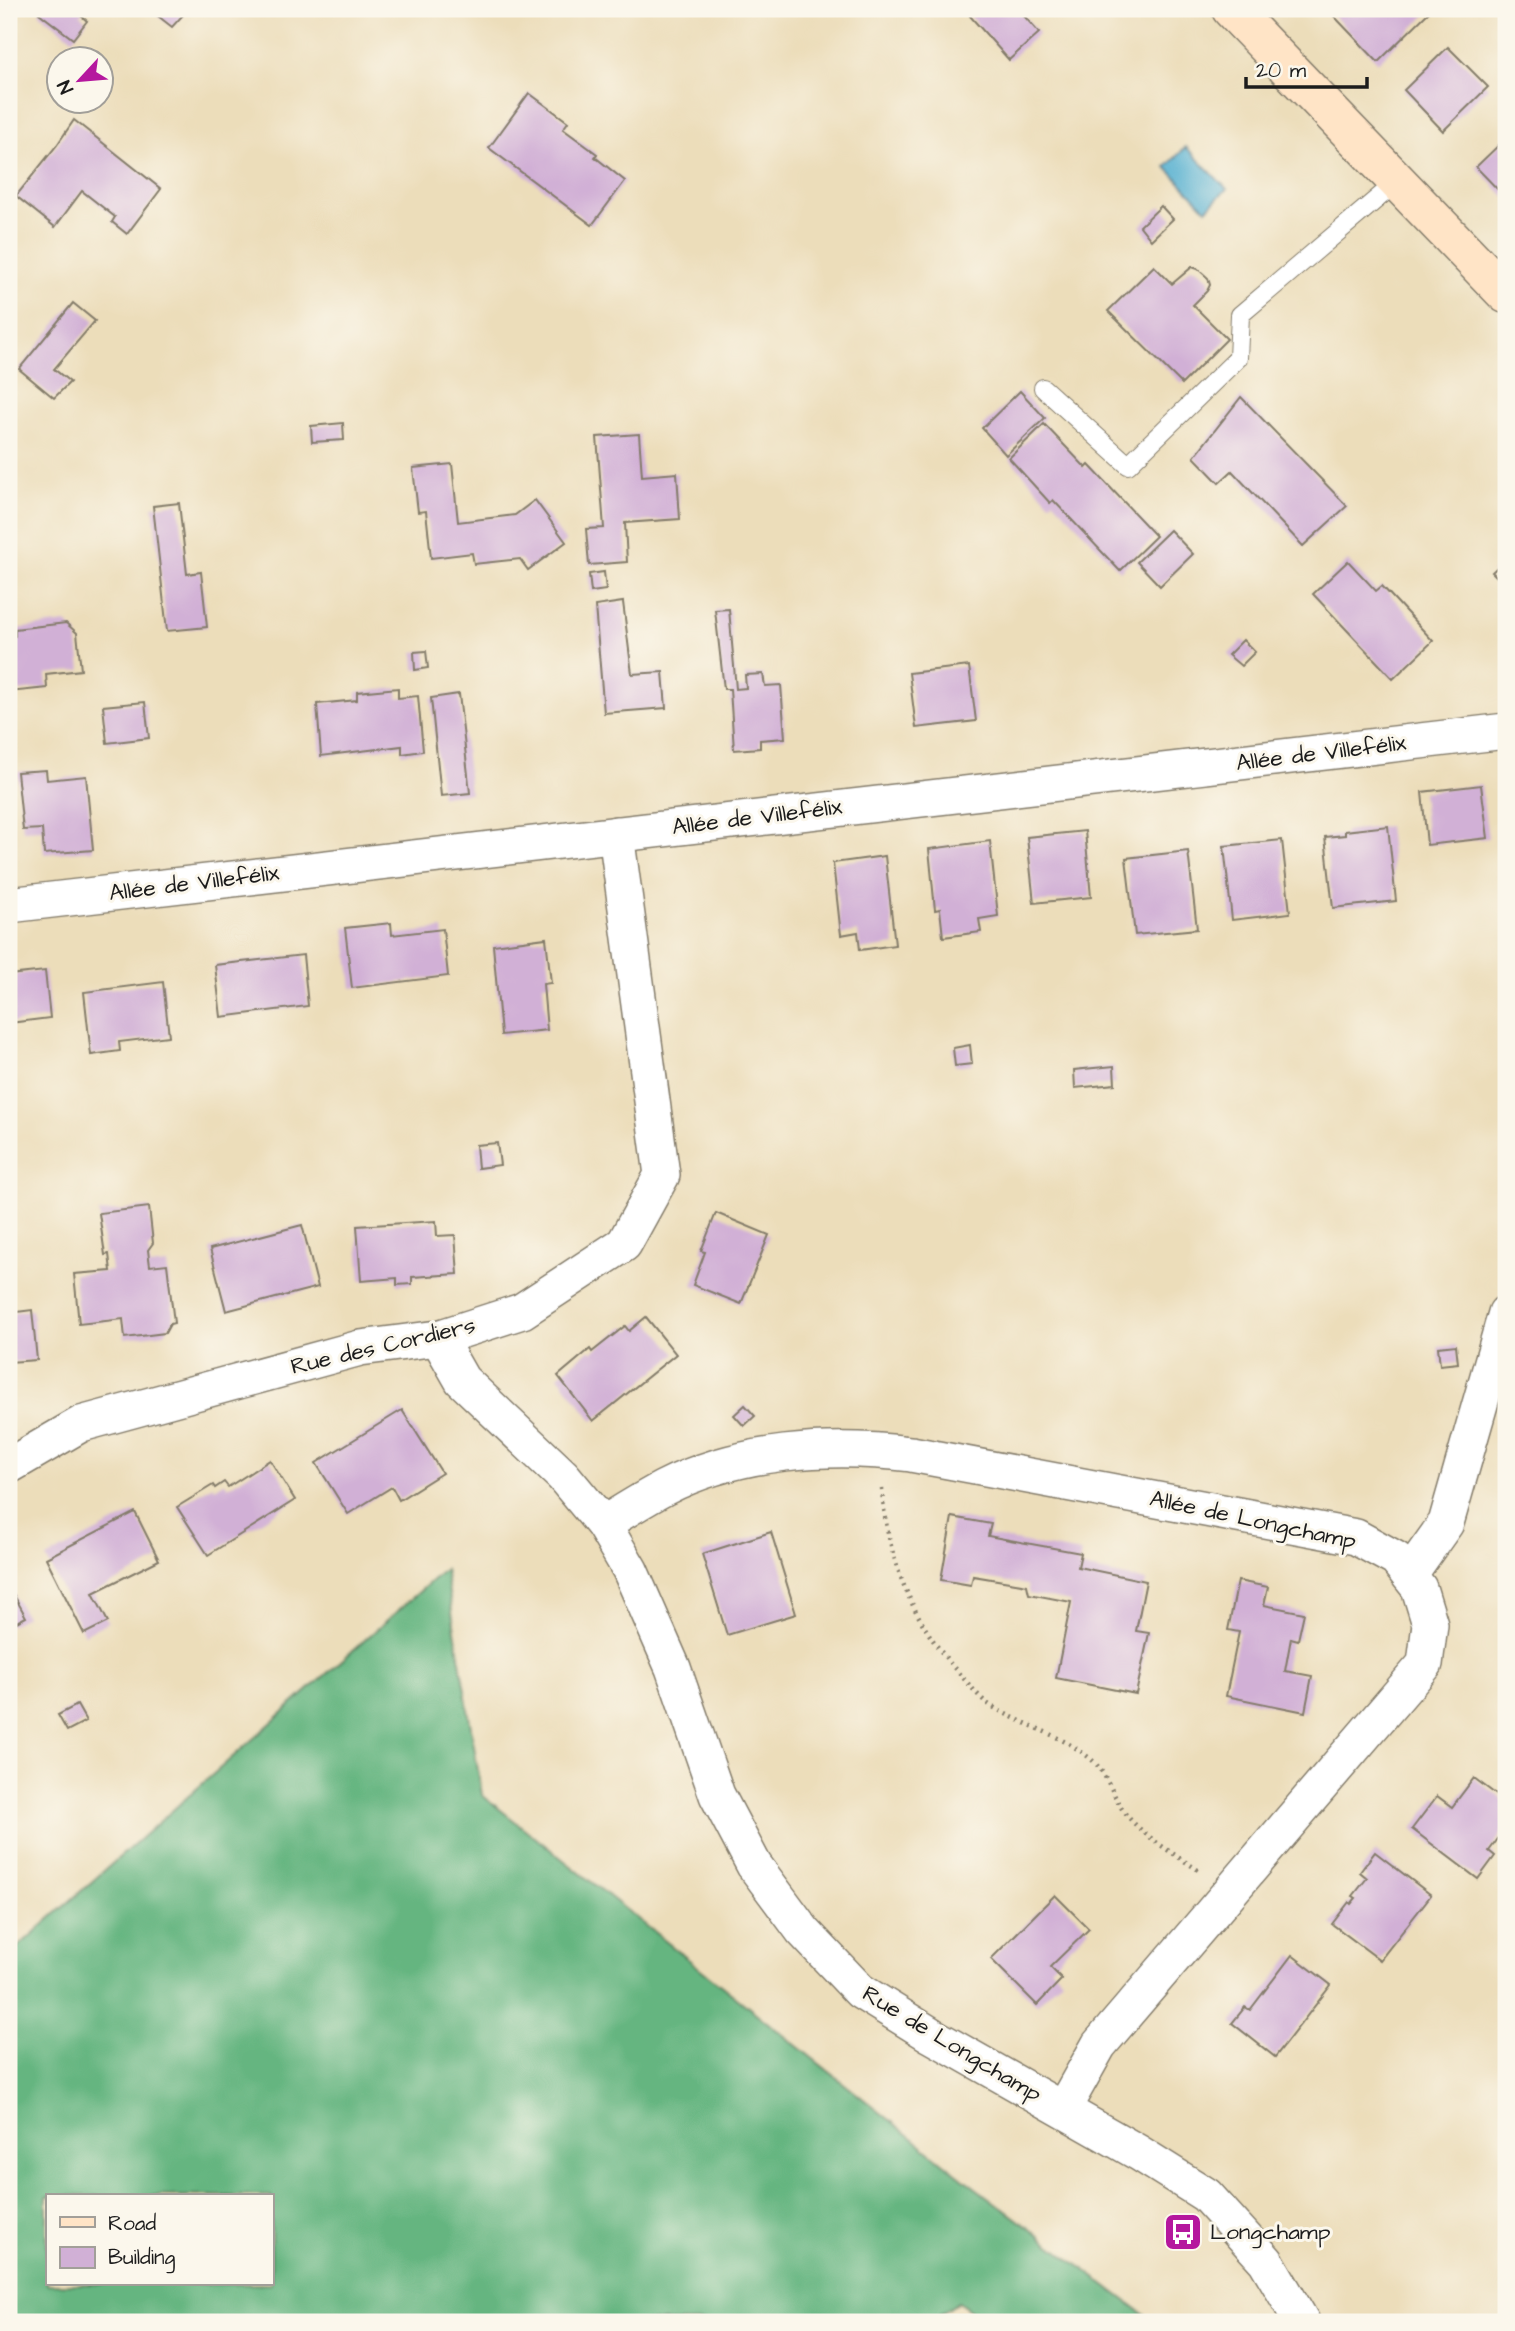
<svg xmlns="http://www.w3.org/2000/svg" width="1515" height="2331" font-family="'Architects Daughter',sans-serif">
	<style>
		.forest { fill: #65b580; stroke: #40684e; stroke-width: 2; fill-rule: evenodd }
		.water { fill: #52afd0; stroke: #376676; stroke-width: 2 }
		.building { fill: #d1b0d6 }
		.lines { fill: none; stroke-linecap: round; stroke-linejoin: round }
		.lane-casing { stroke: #847c6b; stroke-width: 20 }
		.street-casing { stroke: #847c6b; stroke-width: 38 }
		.secondary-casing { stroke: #847c6b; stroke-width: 41 }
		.path { stroke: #847c6b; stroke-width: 4.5; stroke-dasharray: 2 5; stroke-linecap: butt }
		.lane { stroke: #fff; stroke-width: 18 }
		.street { stroke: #fff; stroke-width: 35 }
		.secondary { stroke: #ffe4c6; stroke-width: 38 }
		.labels { text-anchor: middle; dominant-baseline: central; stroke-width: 6; stroke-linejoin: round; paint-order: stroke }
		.street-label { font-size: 23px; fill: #1c1c1c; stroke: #fbf7ec }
		.poi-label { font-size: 23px; fill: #1c1c1c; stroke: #fbf7ec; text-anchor: start }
	</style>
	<rect width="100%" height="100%" fill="#fbf7ec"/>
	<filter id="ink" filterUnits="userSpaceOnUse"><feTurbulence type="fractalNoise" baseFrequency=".0143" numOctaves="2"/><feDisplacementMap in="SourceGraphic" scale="14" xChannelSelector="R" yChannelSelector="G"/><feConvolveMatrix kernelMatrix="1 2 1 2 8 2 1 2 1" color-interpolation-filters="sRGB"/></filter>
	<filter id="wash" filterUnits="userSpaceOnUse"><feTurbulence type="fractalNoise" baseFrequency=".00686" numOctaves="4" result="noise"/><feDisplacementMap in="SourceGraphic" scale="28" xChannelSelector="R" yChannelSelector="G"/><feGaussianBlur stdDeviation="1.57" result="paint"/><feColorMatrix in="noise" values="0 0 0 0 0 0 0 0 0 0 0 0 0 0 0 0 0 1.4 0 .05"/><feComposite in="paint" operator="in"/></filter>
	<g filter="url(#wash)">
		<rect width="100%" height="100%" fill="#ecddba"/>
		<path class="forest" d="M445 1569 482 1795 964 2179 1154 2322H987L958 2302 929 2322H9V1955ZM47 2196H271V2284H47Z"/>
		<path class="water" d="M1186 147 1227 189 1206 209 1166 167Z"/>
		<g id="blocks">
			<g class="building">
				<path d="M42 9H85L80 15 87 21 73 39 39 13Z"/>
				<path d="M149 9H175L183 15 172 27Z"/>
				<path d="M977 9H1018L1039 33 1009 60 970 16Z"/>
				<path d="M1340 9H1432L1378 62 1333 15Z"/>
				<path d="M1448 47 1488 87 1443 131 1404 90Z"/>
				<path d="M529 93 568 122 563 129 597 154 595 157 625 181 592 225 489 148Z"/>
				<path d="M74 120 161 189 127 234 112 222 115 217 82 191 55 227 16 196 57 145Z"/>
				<path d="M1506 138V198L1476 167Z"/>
				<path d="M1161 206 1173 219 1151 240 1140 226Z"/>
				<path d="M1154 266 1172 284 1192 267 1198 269 1208 278 1210 285 1207 291 1193 305 1227 339 1182 384 1108 311Z"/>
				<path d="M73 303 95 321 54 369 70 382 54 398 19 369Z"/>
				<path d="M1020 391 1045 418 1006 455 982 428Z"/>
				<path d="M1241 397 1347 506 1303 546 1232 471 1219 483 1194 457Z"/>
				<path d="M343 423 344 440 312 442 311 426Z"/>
				<path d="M1044 424 1086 468 1089 465 1156 536 1120 571 1053 500 1050 503 1009 458Z"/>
				<path d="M639 434 642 476 677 473 680 519 625 523 627 562 589 565 586 529 604 528 597 437Z"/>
				<path d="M452 464 458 522 515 515 535 500 566 542 528 570 520 559 474 564 472 553 431 558 426 511 418 512 413 468Z"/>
				<path d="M179 503 187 574 201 572 207 627 167 631 153 506Z"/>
				<path d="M1170 530 1193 554 1160 586 1137 562Z"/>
				<path d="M1506 559V586L1492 572Z"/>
				<path d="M1348 561 1376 591 1382 586 1433 641 1393 679 1313 594Z"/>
				<path d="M604 572 606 590 591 592 589 574Z"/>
				<path d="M623 602 632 674 663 672 666 708 604 713 595 606Z"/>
				<path d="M729 609 736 689 746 688 745 675 763 674 765 686 781 685 785 738 760 740V748L734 750 730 689H724L715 610Z"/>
				<path d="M66 623 77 633 81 670 46 674 47 688 9 692V637L15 636V629Z"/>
				<path d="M1243 640 1255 652 1241 666 1228 655Z"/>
				<path d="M426 651 428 668 415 670 414 652Z"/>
				<path d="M969 666 976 721 916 728 909 673Z"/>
				<path d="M398 688V698L418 696 423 751 402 754V746L321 756 317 704 357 700V692Z"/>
				<path d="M459 694 470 793 441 796 431 698Z"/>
				<path d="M145 702 149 738 107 743 103 706Z"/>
				<path d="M46 770 47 780 86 776 93 850 44 854 42 829 23 830 17 772Z"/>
				<path d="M1481 785 1488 838 1427 845 1422 792Z"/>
				<path d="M1388 826 1396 901 1333 908 1325 837 1345 835V831Z"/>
				<path d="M1085 831 1091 897 1034 903 1027 837Z"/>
				<path d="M1282 840 1290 913 1232 920 1224 846Z"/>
				<path d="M990 841 998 916 979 919 981 932 943 937 940 909 935 910 929 849Z"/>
				<path d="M1188 851 1197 929 1135 935 1126 858Z"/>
				<path d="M885 856 895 945 860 950 858 932 841 935 833 863Z"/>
				<path d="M391 923 392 935 443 929 448 976 352 988 345 928Z"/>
				<path d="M546 938 551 983 543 984 547 1030 501 1035 493 945Z"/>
				<path d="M303 955 308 1006 221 1017 215 965Z"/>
				<path d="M45 971 50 1018 9 1023V975Z"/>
				<path d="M163 982 169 1036 119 1042 120 1051 91 1055 84 992Z"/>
				<path d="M970 1045 972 1064 955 1066 953 1048Z"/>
				<path d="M1114 1066 1115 1084 1075 1088 1074 1070Z"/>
				<path d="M497 1143 500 1165 478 1168 476 1145Z"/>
				<path d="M149 1207 153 1243 148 1250 150 1266 167 1264 174 1323 170 1324 165 1333 125 1338 123 1319 79 1324 74 1274 111 1271 109 1254 105 1255 99 1213Z"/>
				<path d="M716 1213 769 1235 741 1304 693 1285 705 1252 701 1251Z"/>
				<path d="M436 1221 437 1236 455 1235 458 1274 412 1277V1284L397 1285V1278L361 1281 357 1226Z"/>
				<path d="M302 1225 318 1287 226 1311 210 1249Z"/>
				<path d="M32 1310 37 1360 9 1362V1313Z"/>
				<path d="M646 1317 676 1354 593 1421 558 1376 590 1349 592 1352 625 1326 629 1331Z"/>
				<path d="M1456 1345 1458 1363 1440 1365 1438 1347Z"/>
				<path d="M745 1405 755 1416 744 1426 734 1415Z"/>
				<path d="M402 1410 442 1473 399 1500 392 1487 348 1514 316 1463Z"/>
				<path d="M270 1460 295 1500 208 1555 177 1507 213 1485 215 1488 224 1482 228 1487Z"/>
				<path d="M135 1512 159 1560 93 1593 108 1622 84 1634 46 1558Z"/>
				<path d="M952 1517 991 1524 988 1536 1081 1553 1078 1567 1146 1581 1136 1631 1149 1633 1136 1694 1056 1678 1071 1602 1029 1594 1027 1585 973 1576 971 1585 941 1580Z"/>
				<path d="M771 1532 796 1614 727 1635 702 1554Z"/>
				<path d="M1238 1581 1268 1587 1264 1605 1304 1613 1298 1640 1291 1638 1285 1671 1312 1676 1305 1712 1226 1696 1239 1632 1228 1630Z"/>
				<path d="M9 1586 26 1617 9 1626Z"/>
				<path d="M77 1705 86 1721 67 1731 58 1715Z"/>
				<path d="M1474 1778 1506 1802V1828L1489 1851 1495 1856 1478 1879 1412 1829 1437 1796 1452 1807Z"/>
				<path d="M1375 1852 1431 1895 1380 1960 1332 1924 1349 1902 1351 1904 1356 1898 1353 1896 1367 1878 1360 1872Z"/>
				<path d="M1055 1895 1089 1929 1050 1967 1062 1979 1037 2005 991 1959Z"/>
				<path d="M1292 1955 1331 1985 1275 2057 1232 2023 1245 2007 1250 2010Z"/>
			</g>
		</g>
	</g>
	<g filter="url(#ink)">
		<use href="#blocks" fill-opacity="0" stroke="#847c6b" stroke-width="2"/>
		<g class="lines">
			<defs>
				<path id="lane" d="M1043 388 1128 465 1238 358 1240 315 1398 181"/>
				<g id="street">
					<path d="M9 905 1506 731"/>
					<path d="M438 1338 462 1380 563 1476 603 1524 630 1570 673 1668 717 1795 754 1865 803 1931 860 1991 931 2035 1139 2153 1206 2195 1266 2261 1302 2322"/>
					<path d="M9 1466 81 1424 360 1348 438 1338 522 1311 624 1244 662 1175 616 834"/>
					<path d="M603 1524C623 1512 643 1499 664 1488 738 1450 829 1444 911 1454L1356 1537 1396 1559 1419 1588 1430 1624 1425 1664 1099 2045 1063 2109"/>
					<path d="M1409 1575 1446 1523 1506 1313"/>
				</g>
				<path id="secondary" d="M1231 9 1506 294"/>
			</defs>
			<use href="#lane" class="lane-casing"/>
			<use href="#street" class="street-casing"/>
			<use href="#secondary" class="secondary-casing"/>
			<path class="path" d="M882 1489C887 1562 916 1629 966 1681 974 1690 983 1702 993 1707 1025 1726 1063 1735 1092 1760 1109 1775 1114 1802 1129 1818 1148 1839 1174 1854 1198 1870"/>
			<use href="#lane" class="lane"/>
			<use href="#street" class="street"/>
			<use href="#secondary" class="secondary"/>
		</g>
	</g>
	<defs>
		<symbol id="bus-square" viewBox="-11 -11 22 22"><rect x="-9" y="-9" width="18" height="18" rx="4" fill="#b5179e" stroke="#fbf7ec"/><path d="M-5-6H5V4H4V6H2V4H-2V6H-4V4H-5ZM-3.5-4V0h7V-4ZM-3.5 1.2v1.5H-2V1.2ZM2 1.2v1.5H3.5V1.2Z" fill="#fff"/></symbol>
	</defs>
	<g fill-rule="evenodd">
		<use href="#bus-square" x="1161" y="2210" width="44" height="44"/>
	</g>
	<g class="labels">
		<g class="street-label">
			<text transform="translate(1321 753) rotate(-7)">Allée de Villefélix</text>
			<text transform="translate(757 817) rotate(-7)">Allée de Villefélix</text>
			<text transform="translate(194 883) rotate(-7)">Allée de Villefélix</text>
			<text transform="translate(383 1346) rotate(-13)">Rue des Cordiers</text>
			<text transform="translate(1253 1520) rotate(12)">Allée de Longchamp</text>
			<text transform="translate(952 2044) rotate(31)">Rue de Longchamp</text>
		</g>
		<g class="poi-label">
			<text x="1210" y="2232">Longchamp</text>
		</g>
	</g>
	<rect width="1515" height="2331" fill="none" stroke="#fbf7ec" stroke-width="35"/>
	<rect x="46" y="2194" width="228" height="91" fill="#fbf7ec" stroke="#a29f99" stroke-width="2"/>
	<rect x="60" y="2217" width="35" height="10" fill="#ffe4c6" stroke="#a29f99" stroke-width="2"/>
	<text x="108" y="2230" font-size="21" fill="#1c1c1c">Road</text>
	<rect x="60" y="2247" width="35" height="21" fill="#d1b0d6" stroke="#a29f99" stroke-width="2"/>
	<text x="108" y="2264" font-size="21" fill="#1c1c1c">Building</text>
	<g transform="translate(80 80) rotate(244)"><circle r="33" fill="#fbf7ec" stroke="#a29f99" stroke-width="2"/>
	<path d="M0-5L12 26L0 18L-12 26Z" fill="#b5179e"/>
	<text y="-10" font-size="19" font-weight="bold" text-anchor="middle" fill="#1c1c1c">N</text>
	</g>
	<path d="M1246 77v10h121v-10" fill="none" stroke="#1c1c1c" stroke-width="3.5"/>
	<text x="1256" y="77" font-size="21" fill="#1c1c1c" stroke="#fbf7ec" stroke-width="5" paint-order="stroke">20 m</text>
</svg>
